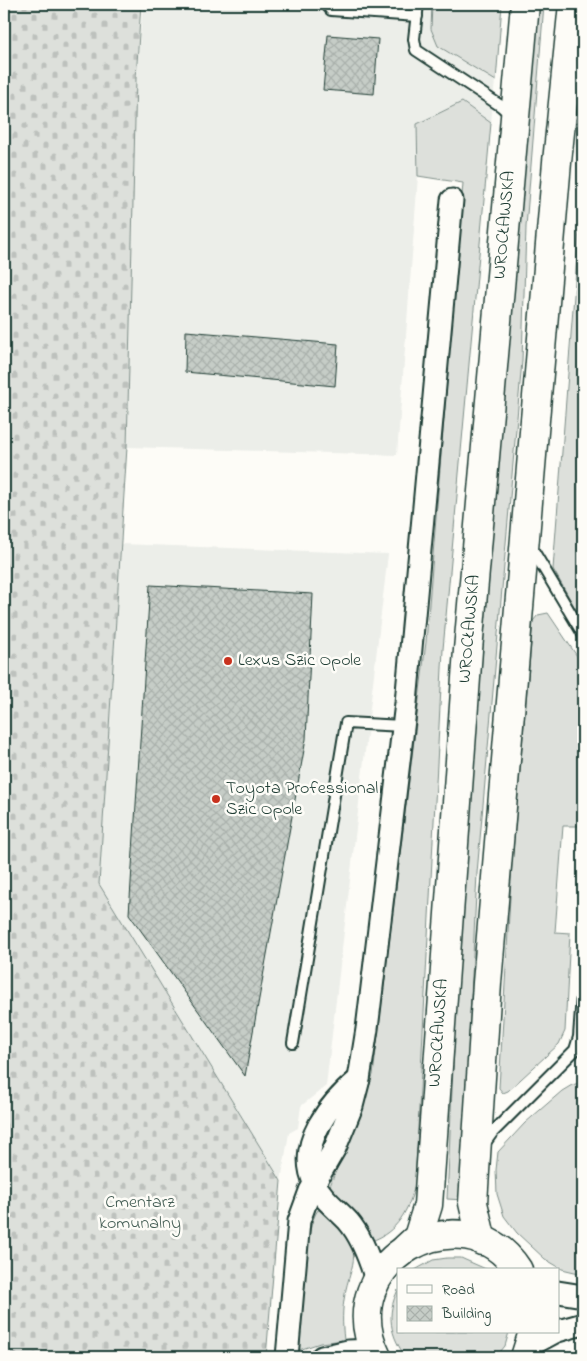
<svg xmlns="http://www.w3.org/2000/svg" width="587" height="1361" font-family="'Indie Flower',sans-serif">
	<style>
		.built { fill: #eceee9 }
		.grass { fill: #dde0db; stroke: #7e8e88 }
		.cemetery { fill: url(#cemetery-stones); stroke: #7e8e88 }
		.building { fill: url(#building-cross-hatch); stroke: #1f3d34 }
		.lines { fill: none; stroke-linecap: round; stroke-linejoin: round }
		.lane-casing { stroke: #1f3d34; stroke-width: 14 }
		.street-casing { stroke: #1f3d34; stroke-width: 25 }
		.secondary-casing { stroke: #1f3d34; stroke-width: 31 }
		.lane { stroke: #fdfcf7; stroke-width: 10 }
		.street { stroke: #fdfcf7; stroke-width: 21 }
		.secondary { stroke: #fdfcf7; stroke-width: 28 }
		.poi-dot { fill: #c8321e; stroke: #fdfcf7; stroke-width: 2 }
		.labels { text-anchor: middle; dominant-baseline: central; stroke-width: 5; stroke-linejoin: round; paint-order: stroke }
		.street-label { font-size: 18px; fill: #1f3d34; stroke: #fdfcf7 }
		.poi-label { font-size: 18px; fill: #1f3d34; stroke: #fdfcf7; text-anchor: start }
		.park-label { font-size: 18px; fill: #455e55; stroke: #fdfcf7 }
	</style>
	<defs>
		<pattern id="cemetery-stones" width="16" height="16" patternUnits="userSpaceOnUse" patternTransform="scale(1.25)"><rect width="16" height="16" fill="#dde0db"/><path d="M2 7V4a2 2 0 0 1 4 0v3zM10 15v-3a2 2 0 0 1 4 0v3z" fill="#bdc1bd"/></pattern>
		<pattern id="building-cross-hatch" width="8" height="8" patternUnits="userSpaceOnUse" patternTransform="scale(1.25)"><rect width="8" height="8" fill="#c6cdc7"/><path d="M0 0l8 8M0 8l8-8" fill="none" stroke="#aab1ac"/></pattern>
	</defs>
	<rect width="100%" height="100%" fill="#fdfcf7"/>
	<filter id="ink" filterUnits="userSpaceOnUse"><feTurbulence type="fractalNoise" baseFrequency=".02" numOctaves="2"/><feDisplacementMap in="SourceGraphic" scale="10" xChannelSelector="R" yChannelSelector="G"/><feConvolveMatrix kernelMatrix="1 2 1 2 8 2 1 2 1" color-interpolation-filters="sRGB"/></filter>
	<g filter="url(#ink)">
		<g class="built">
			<path d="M143 4H502L491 123 462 102 417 124 418 176 397 455 127 447 136 78Z"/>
			<path d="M121 544 388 554 326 1086 301 1106 298 1128 289 1133 281 1181 99 884Z"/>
		</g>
		<g class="grass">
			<path d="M432 4H502L496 81 438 46 431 29Z"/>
			<path d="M538 4H544L526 227 522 361 477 873 465 1121 464 1200 447 1199 460 917Z"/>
			<path d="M462 102 491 123 443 649 415 1185C409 1209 397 1233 371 1241L330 1186 373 1075 426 642 463 183 418 176 417 124Z"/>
			<path d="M583 178V622L553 569Z"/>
			<path d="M548 613 583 665V791L580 826H563L555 932 570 933 565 1031 559 1044 508 1091 503 1093 499 1088 512 863 533 621 538 615Z"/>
			<path d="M583 1082V1274L562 1269 545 1259 517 1233 504 1216 497 1194 496 1170 498 1152 525 1123 562 1091 572 1085Z"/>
			<path d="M318 1210H322C328 1216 336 1222 342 1228 363 1254 350 1267 345 1294 342 1310 342 1323 344 1340L320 1343 299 1350 298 1335C301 1310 304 1227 318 1210Z"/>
			<path d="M447 1258H461L488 1270H415L433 1260Z"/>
			<path d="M398 1290V1332H509L505 1346 496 1357H406C390 1336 386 1314 398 1290Z"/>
		</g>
		<path class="cemetery" d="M4 4H141L136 78 127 447 99 884 281 1181 266 1357H4Z"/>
		<g class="building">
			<path d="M328 35 378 39 374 94 323 90Z"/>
			<path d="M186 331 338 344 335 386 185 372Z"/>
			<path d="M150 585 313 594 306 739 245 1076 129 914Z"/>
		</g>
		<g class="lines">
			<defs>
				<g id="lane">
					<path d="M326 4 331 10 417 16"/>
					<path d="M418 4 414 39 416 50 501 106 511 115"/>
					<path d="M531 547 583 634"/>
					<path d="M293 1043 346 723 403 726"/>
					<path d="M484 1144 492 1133 575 1050 579 1037 583 982"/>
				</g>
				<g id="street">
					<path d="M359 1079C331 1102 295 1144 315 1184 323 1200 337 1209 348 1221 362 1237 370 1260 376 1280"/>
					<path d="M558 1292 583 1296"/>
					<path d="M558 1331 583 1324"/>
					<path d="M529 1346 555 1332"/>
					<path d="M287 1357 299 1221 310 1191 335 1148 352 1106 359 1079 367 1029 406 703 452 200"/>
					<path d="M322 1357 348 1351 374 1350"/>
				</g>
				<g id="secondary">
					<path d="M482 1241 473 1203 487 983 557 162 573 4"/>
					<path d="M406 1248 418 1237 428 1205 468 650 525 4"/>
					<path d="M377 1357C329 1261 465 1188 518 1270"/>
					<path d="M525 1357 533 1332"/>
				</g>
			</defs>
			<use href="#lane" class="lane-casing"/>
			<use href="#street" class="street-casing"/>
			<use href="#secondary" class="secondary-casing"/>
			<use href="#lane" class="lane"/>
			<use href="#street" class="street"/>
			<use href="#secondary" class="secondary"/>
		</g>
	</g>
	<g class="poi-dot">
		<circle cx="228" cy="661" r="5"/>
		<circle cx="216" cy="799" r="5"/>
	</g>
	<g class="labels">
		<g class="street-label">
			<text transform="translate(505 225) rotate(-85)">WROCŁAWSKA</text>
			<text transform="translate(470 629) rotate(-85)">WROCŁAWSKA</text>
			<text transform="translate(439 1033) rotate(-86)">WROCŁAWSKA</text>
		</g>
		<g class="poi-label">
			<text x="238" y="661">Lexus Szic Opole</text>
			<text x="226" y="789">Toyota Professional<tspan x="226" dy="21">Szic Opole</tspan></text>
		</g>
		<g class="park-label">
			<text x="140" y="1203">Cmentarz<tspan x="140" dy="21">komunalny</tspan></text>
		</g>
	</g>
	<rect width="587" height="1361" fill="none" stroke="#fdfcf7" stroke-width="20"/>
	<rect x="10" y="10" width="567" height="1341" fill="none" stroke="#1f3d34" stroke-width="2" filter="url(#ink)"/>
	<rect x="397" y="1268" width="162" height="65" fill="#fdfcf7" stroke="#a4b0a9"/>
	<rect x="407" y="1285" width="25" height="8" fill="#fdfcf7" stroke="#a4b0a9"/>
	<text x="442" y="1294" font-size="15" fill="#1f3d34">Road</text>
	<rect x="407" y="1306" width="25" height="15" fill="url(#building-cross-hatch)" stroke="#a4b0a9"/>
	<text x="442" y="1318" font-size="15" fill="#1f3d34">Building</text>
</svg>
